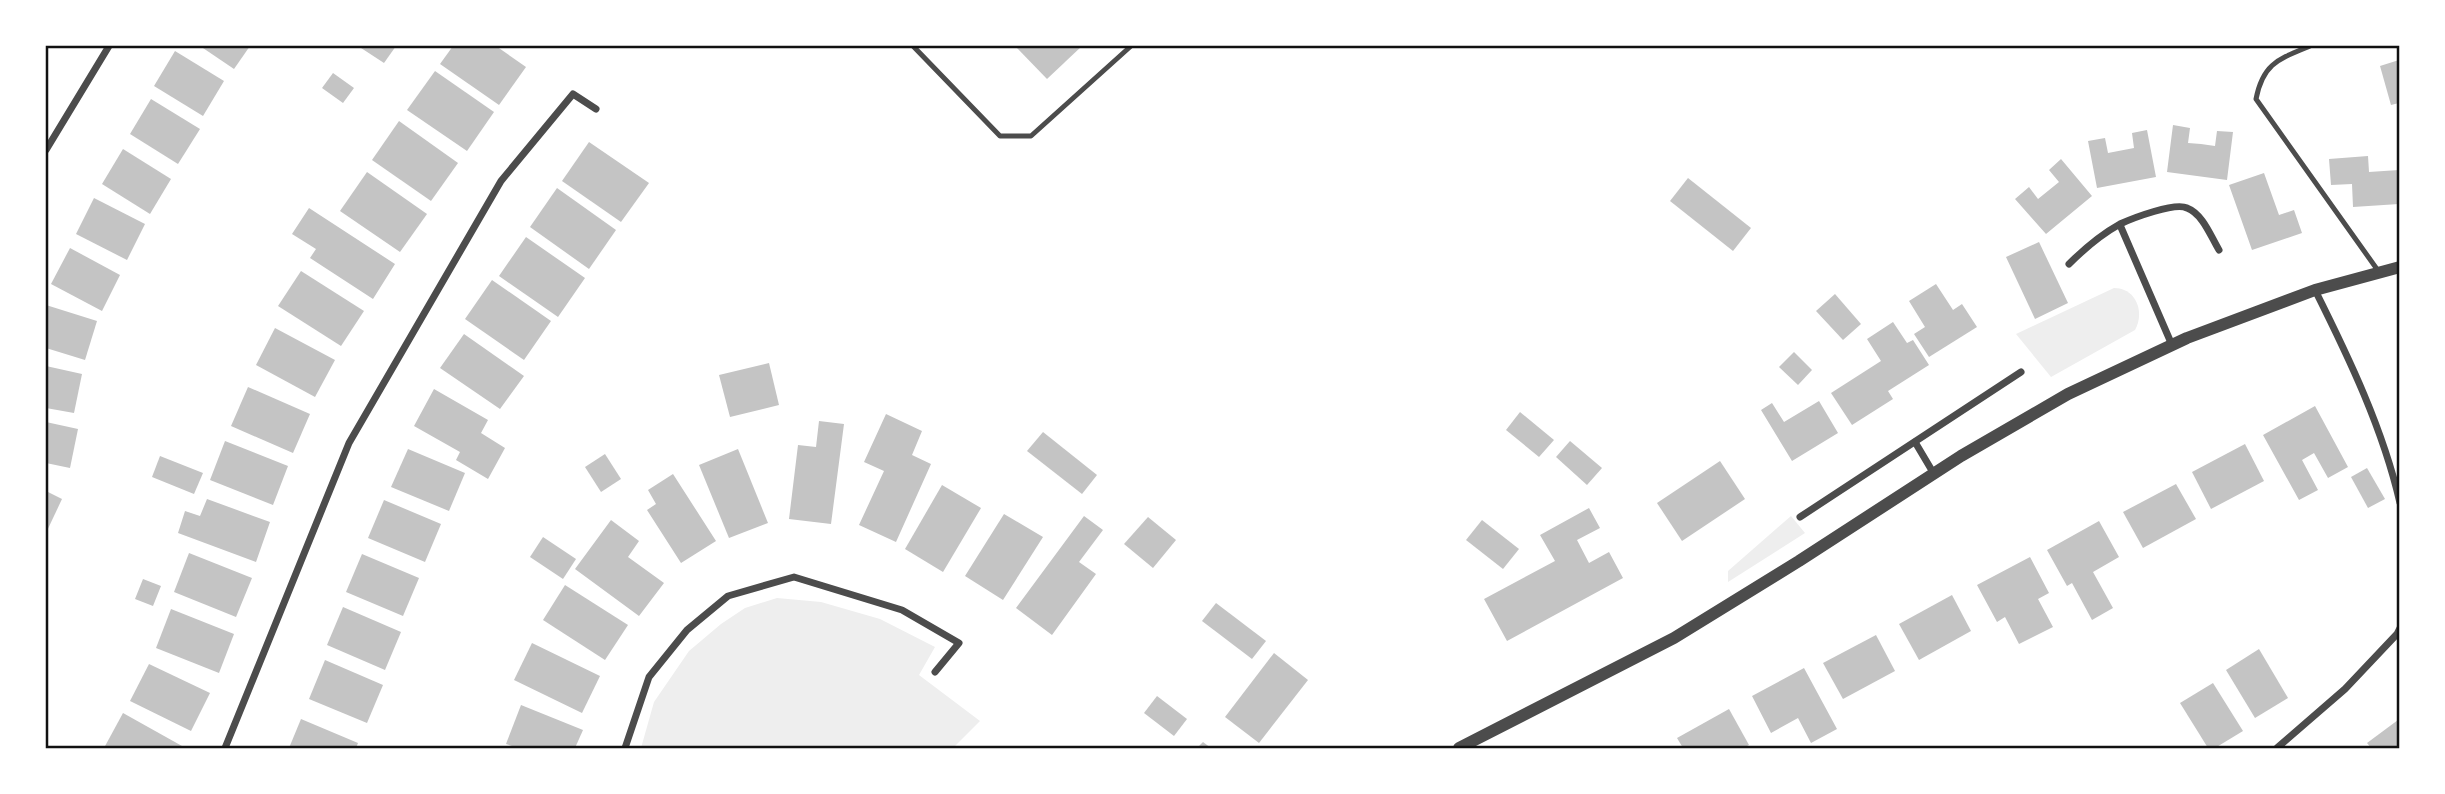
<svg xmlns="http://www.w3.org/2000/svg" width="2445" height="794" font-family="Montserrat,sans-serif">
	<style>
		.green { fill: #eee }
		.building { fill: #c4c4c4 }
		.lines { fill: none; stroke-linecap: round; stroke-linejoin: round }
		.service { stroke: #4c4c4c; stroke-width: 5 }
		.minor { stroke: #4c4c4c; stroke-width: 7 }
		.tertiary { stroke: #4c4c4c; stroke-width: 12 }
		.neatline { fill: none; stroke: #111; stroke-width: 2.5 }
	</style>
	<rect width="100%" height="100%" fill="#fff"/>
	<g class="green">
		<path d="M2114 288C2136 288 2145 312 2135 330L2051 377 2016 334Z"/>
		<path d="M1791 516 1805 533 1728 582V571Z"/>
		<path d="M777 598 821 602 880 619 935 647 919 675 980 721 953 748H641L654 702 689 651 721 624 745 608Z"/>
	</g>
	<g class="building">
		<path d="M200 46H250L234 69Z"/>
		<path d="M358 46H396L384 63Z"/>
		<path d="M453 46H496L526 67 499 105 440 64Z"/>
		<path d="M1015 46H1082L1047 79Z"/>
		<path d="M175 51 224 81 203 116 154 86Z"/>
		<path d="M2399 60V103L2391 105 2380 66Z"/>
		<path d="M435 71 494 112 467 151 407 110Z"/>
		<path d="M333 73 354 88 343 103 322 88Z"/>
		<path d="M151 99 200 129 178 164 130 134Z"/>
		<path d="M399 121 458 163 431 201 372 160Z"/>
		<path d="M2173 125 2190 128 2188 143 2201 144 2215 146 2217 131 2233 132 2227 180 2167 172Z"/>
		<path d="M2147 130 2156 177 2097 188 2088 141 2105 138 2108 153 2134 148 2132 133Z"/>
		<path d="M589 142 649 183 621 222 562 181Z"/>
		<path d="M123 149 171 179 150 214 102 184Z"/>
		<path d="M2368 156 2369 172 2399 170V204L2353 207 2352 184 2331 185 2329 159Z"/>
		<path d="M2061 159 2092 196 2046 234 2015 199 2029 187 2038 199 2059 182 2049 170Z"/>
		<path d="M367 172 427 214 400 252 340 211Z"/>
		<path d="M2264 173 2279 215 2294 210 2302 233 2252 250 2229 185Z"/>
		<path d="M1688 178 1751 228 1733 251 1670 201Z"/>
		<path d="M557 188 616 230 589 269 530 227Z"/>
		<path d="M94 198 145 224 127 260 76 234Z"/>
		<path d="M309 208 395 264 373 299 310 258 316 249 292 234Z"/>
		<path d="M526 237 585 278 558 317 499 276Z"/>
		<path d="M2039 242 2068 303 2035 319 2006 257Z"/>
		<path d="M70 248 120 275 102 311 51 284Z"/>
		<path d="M301 271 364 311 341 346 278 306Z"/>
		<path d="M492 280 551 321 524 360 465 319Z"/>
		<path d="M1936 284 1953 310 1962 304 1977 327 1929 357 1914 334 1925 327 1909 301Z"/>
		<path d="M1835 294 1861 324 1843 340 1816 311Z"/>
		<path d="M46 305 97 321 85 360 46 348Z"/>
		<path d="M1893 322 1907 343 1913 340 1929 365 1888 391 1893 399 1852 425 1831 393 1881 361 1867 339Z"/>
		<path d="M275 328 335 360 315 397 256 365Z"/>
		<path d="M464 334 524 376 500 409 440 368Z"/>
		<path d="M1794 352 1812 370 1798 385 1779 367Z"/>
		<path d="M769 363 779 405 730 417 719 375Z"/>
		<path d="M46 366 82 374 74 413 46 408Z"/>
		<path d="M248 387 310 414 293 453 231 426Z"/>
		<path d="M434 389 488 420 481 433 505 448 488 479 456 460 460 452 414 426Z"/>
		<path d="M1819 401 1838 433 1792 461 1761 410 1772 403 1784 422Z"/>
		<path d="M2315 406 2348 467 2328 478 2314 453 2302 460 2318 490 2299 500 2263 435Z"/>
		<path d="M1520 412 1554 440 1539 457 1506 430Z"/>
		<path d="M886 414 922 431 912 455 931 464 896 542 859 525 884 471 864 462Z"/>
		<path d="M819 421 844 424 831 524 789 519 798 445 816 447Z"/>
		<path d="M46 422 78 429 70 468 46 463Z"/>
		<path d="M1043 432 1097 475 1082 494 1027 451Z"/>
		<path d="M225 441 288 466 273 505 210 480Z"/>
		<path d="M1570 441 1602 468 1587 485 1556 457Z"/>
		<path d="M2245 444 2264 481 2211 509 2192 472Z"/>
		<path d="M408 449 465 473 449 511 391 487Z"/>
		<path d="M738 449 768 523 729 538 699 465Z"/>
		<path d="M605 454 621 479 601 492 585 467Z"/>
		<path d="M160 456 203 473 194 494 152 477Z"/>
		<path d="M1720 461 1745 499 1682 541 1657 503Z"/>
		<path d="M2367 468 2385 499 2368 508 2351 477Z"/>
		<path d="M673 474 716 541 681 563 647 510 656 504 648 490Z"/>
		<path d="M2176 484 2196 519 2143 548 2123 512Z"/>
		<path d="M942 485 981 508 943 572 905 549Z"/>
		<path d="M46 491 62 499 46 533Z"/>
		<path d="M207 499 270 522 256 562 178 533 185 511 200 516Z"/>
		<path d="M384 500 441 524 425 562 368 538Z"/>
		<path d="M1589 508 1600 528 1577 540 1589 563 1609 552 1623 578 1507 641 1484 599 1555 561 1540 535Z"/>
		<path d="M1004 514 1043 537 1003 600 965 576Z"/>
		<path d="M1084 516 1103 530 1079 562 1096 574 1052 635 1016 608Z"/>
		<path d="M1148 517 1176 540 1153 568 1124 544Z"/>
		<path d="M611 520 639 541 628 557 664 583 639 616 575 569Z"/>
		<path d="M1482 520 1519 549 1503 569 1466 540Z"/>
		<path d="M2099 521 2119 557 2093 572 2113 608 2092 620 2072 583 2067 586 2047 550Z"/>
		<path d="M543 537 576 559 563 579 530 557Z"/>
		<path d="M189 553 252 578 236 617 174 592Z"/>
		<path d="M362 554 419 578 403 616 346 592Z"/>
		<path d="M2030 557 2049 593 2038 599 2053 627 2019 644 2005 617 1997 622 1977 585Z"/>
		<path d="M143 579 161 586 153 606 135 599Z"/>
		<path d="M565 585 628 625 605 660 543 620Z"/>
		<path d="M1952 595 1971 631 1919 660 1899 624Z"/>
		<path d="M1216 603 1266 641 1252 659 1202 621Z"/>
		<path d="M343 607 401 632 385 670 327 645Z"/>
		<path d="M171 609 234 634 219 673 156 648Z"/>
		<path d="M1876 635 1895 671 1843 699 1823 663Z"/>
		<path d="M532 643 600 676 582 713 514 680Z"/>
		<path d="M2259 649 2288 698 2255 718 2226 670Z"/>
		<path d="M1274 653 1308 680 1259 743 1225 717Z"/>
		<path d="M325 660 383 685 367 723 309 699Z"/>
		<path d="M149 664 210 693 191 731 130 701Z"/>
		<path d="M1804 668 1837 729 1811 743 1798 718 1771 733 1752 696Z"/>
		<path d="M2213 683 2243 731 2215 748H2208L2180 703Z"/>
		<path d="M1157 696 1187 719 1174 736 1144 713Z"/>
		<path d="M521 705 583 730 575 748H518L506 744Z"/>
		<path d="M1729 709 1749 745 1743 748H1683L1677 738Z"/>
		<path d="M123 713 182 746 181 748H104Z"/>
		<path d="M301 719 358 743 356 748H289Z"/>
		<path d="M2398 720 2399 748H2371L2367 743Z"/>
		<path d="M1203 742 1211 748H1197Z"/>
	</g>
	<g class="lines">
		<g class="service">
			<path d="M913 46 1000 136H1031L1131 46"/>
			<path d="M2310 46C2279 59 2263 63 2256 99L2379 272"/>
		</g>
		<g class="minor">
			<path d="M46 150 109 46"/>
			<path d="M2120 225 2172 345"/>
			<path d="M2069 264C2083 250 2102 234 2120 224 2133 218 2175 202 2187 208 2203 214 2211 237 2219 250"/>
			<path d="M2315 290C2349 358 2383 429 2400 503"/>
			<path d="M1915 442 1934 474"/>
			<path d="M1800 517 2021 372"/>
			<path d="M225 748 349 443 501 181 573 94 596 109"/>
			<path d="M625 748 649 677 687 630 728 596 794 577 902 610 959 643 935 672"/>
			<path d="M2277 748 2345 689 2397 634 2400 628"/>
		</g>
		<path class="tertiary" d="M1459 748 1674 638 1799 561 1961 456 2068 394 2187 338 2315 290 2400 267"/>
	</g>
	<rect width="2445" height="794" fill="none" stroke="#ffffff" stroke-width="94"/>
	<rect x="47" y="47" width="2351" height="700" class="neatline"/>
</svg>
